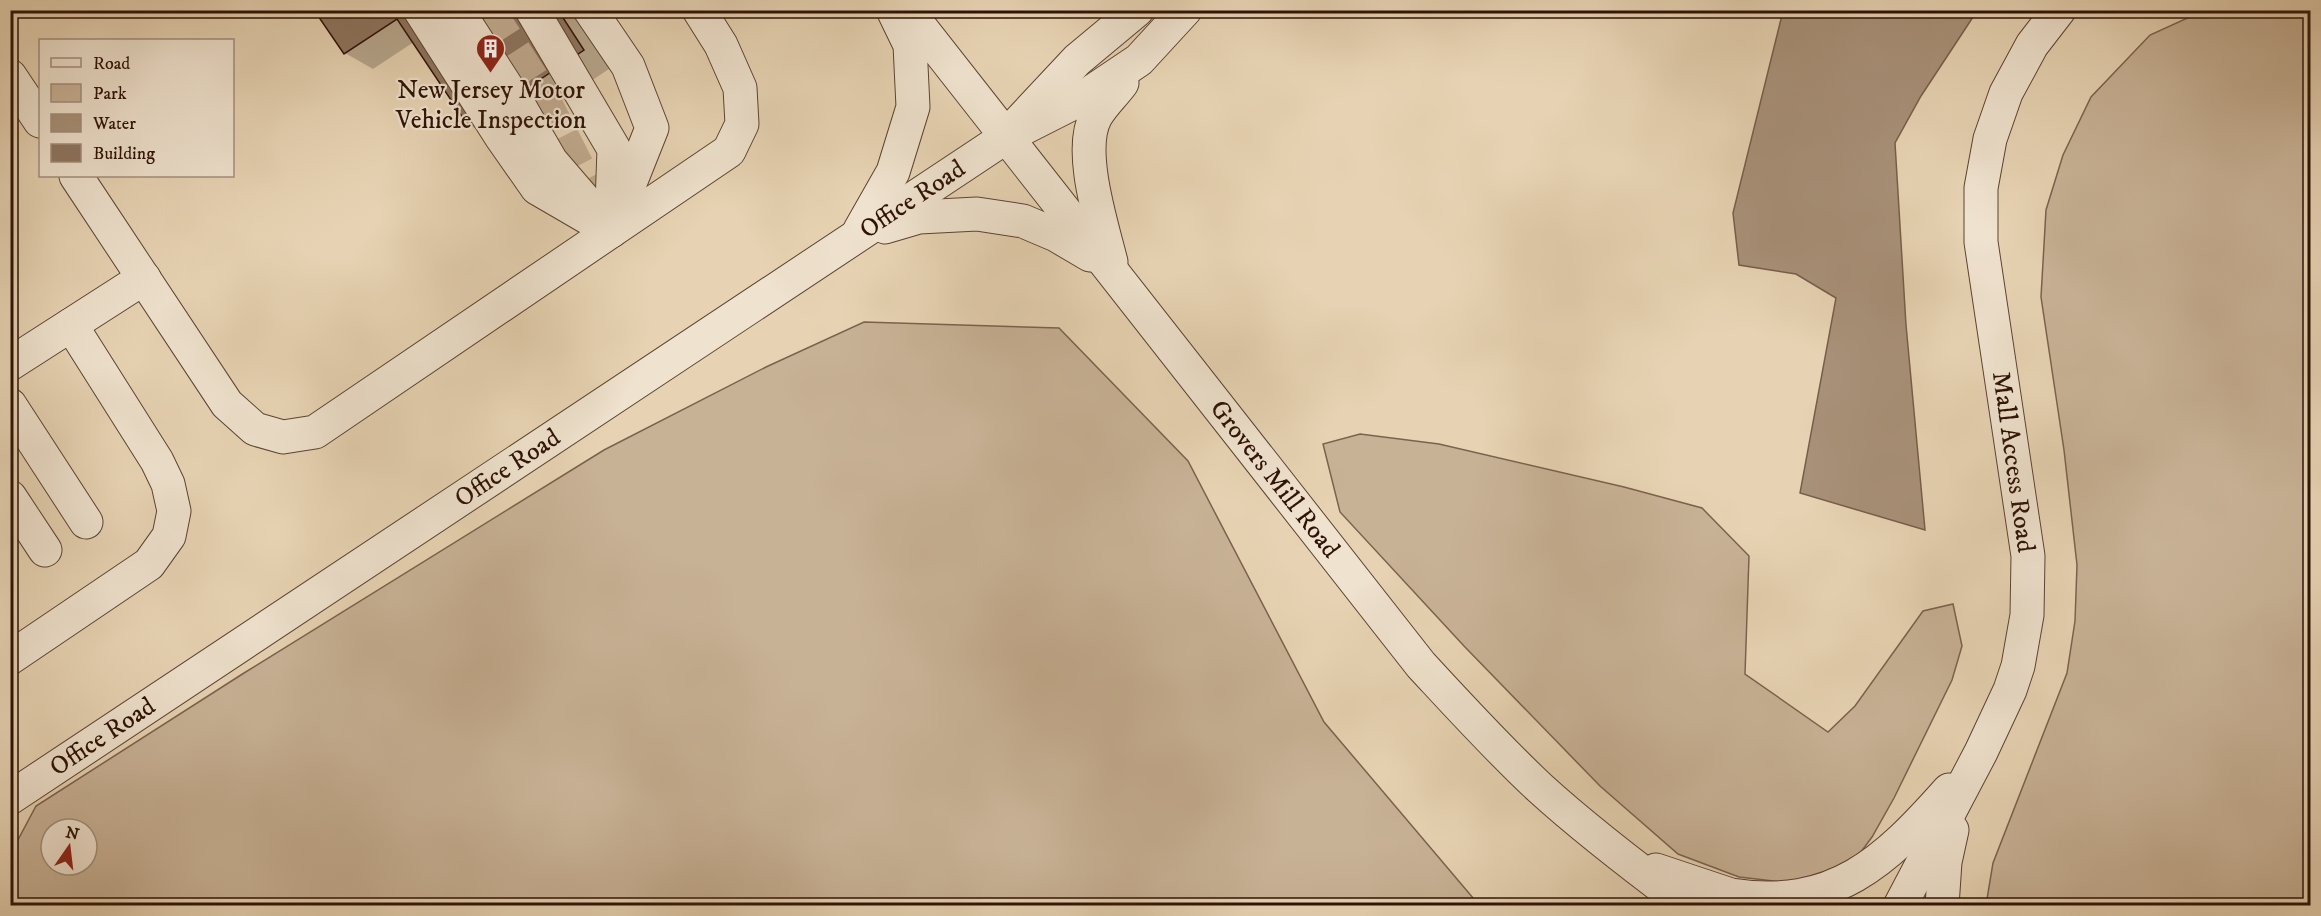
<svg xmlns="http://www.w3.org/2000/svg" width="2321" height="916" font-family="'IM FELL DW Pica',serif">
	<style>
		.green { fill: #c8b296; stroke: #7b624e; stroke-width: 1.5; fill-rule: evenodd }
		.water { fill: #a89179; stroke: #775e4b; stroke-width: 1.5 }
		.shadow { fill: #0003 }
		.building { fill: #8e7660; stroke: #2e1207; stroke-width: 1.5 }
		.lines { fill: none; stroke-linecap: round; stroke-linejoin: round }
		.minor-tunnel { stroke: #c2ac91; stroke-width: 33; stroke-dasharray: 33 16; stroke-linecap: butt }
		.minor-casing { stroke: #5c4232; stroke-width: 35 }
		.minor { stroke: #efe2ce; stroke-width: 33 }
		.labels { text-anchor: middle; dominant-baseline: central; stroke-width: 4.5; stroke-linejoin: round; paint-order: stroke }
		.poi-label { font-size: 26px; fill: #2e1207; stroke: #efe2ce }
		.street-label { font-size: 26px; fill: #2e1207; stroke: #efe2ce }
	</style>
	<rect width="100%" height="100%" fill="#e7d3b3"/>
	<filter id="stains"><feTurbulence type="fractalNoise" baseFrequency=".00333" numOctaves="4"/><feColorMatrix values="0 0 0 0 .2 0 0 0 0 .09 0 0 0 0 .02 0 0 0 .5 -.17"/></filter>
	<radialGradient id="worn" r=".72"><stop offset=".6" stop-color="#630" stop-opacity="0"/><stop offset="1" stop-color="#630" stop-opacity=".3"/></radialGradient>
	<g class="green">
		<path d="M2205 10 2310 11V905H1986L1993 863 2067 673 2075 621 2077 565 2064 450 2041 297 2046 210 2063 155 2091 97 2150 35Z"/>
		<path d="M864 322 1059 328 1188 461 1324 722 1479 905H11V853L36 806 244 673 604 450 766 367ZM51 829H87V865H51Z"/>
		<path d="M1360 434 1439 444 1624 487 1702 508 1749 556 1745 674 1828 732 1855 706 1923 611 1953 604 1962 646 1952 680 1894 798 1872 837 1855 860 1817 880 1790 883 1739 877 1678 854 1600 786 1464 646 1340 512 1323 444Z"/>
	</g>
	<path class="water" d="M1783 11H1977L1921 96 1895 143 1906 325 1925 530 1800 493 1836 298 1796 274 1739 265 1733 213Z"/>
	<path class="shadow" d="M316 10H593L612 67 499 142 471 126 414 42 373 69 345 53Z"/>
	<path class="building" d="M314 10H558L584 50 469 127 397 19 344 54Z"/>
	<g class="lines">
		<path class="minor-tunnel" d="M488 10 535 83 599 208"/>
		<defs>
			<g id="minor">
				<path d="M420 10 502 138 537 188 611 231"/>
				<path d="M457 10 521 109 551 161 594 211"/>
				<path d="M532 10 614 149 612 205"/>
				<path d="M590 10 628 66 652 128 611 231"/>
				<path id="s1" d="M907 10 1421 665C1460 707 1498 749 1540 788 1586 830 1636 868 1687 906"/>
				<path d="M10 76 40 121"/>
				<path d="M1019 122 1077 60 1137 10"/>
				<path d="M76 176 227 404 255 429 283 437 315 432 729 151 742 124 740 88 721 45 699 10"/>
				<path d="M885 227 919 217 977 214 1023 221 1056 235 1090 255"/>
				<path d="M860 230 893 172 913 107 910 45 894 12"/>
				<path d="M1111 262C1102 225 1077 150 1096 116 1103 104 1114 94 1122 83"/>
				<path d="M10 364 144 278"/>
				<path d="M10 405 86 522"/>
				<path d="M10 497 45 550"/>
				<path d="M10 658 149 564 169 536 174 511 168 484 157 461 71 325"/>
				<path id="s2" d="M10 798 1006 137 1081 99 1139 60 1185 10"/>
				<path d="M1656 870 1731 895C1834 911 1885 862 1949 790"/>
				<path d="M1900 906 1981 752 2010 690 2018 666 2027 615 2028 556 1981 242V188L1990 139 2006 93 2032 45 2059 10"/>
				<path d="M1942 906 1945 862 1952 830"/>
			</g>
		</defs>
		<use href="#minor" class="minor-casing"/>
		<use href="#minor" class="minor"/>
	</g>
	<defs>
		<symbol id="building-pin" viewBox="-11 -11 22 30"><path d="M0 17L-7.5 6A9.5 9.5 0 1 1 7.5 6Z" fill="#8f2418" stroke="#efe2ce"/><path d="M-4-6H4V6H1V3H-1V6H-4ZM-2.5-4.3h1.7v1.8h-1.7ZM.8-4.3h1.7v1.8H.8ZM-2.5-1h1.7V.8h-1.7ZM.8-1h1.7V.8H.8Z" fill="#fff"/></symbol>
	</defs>
	<g fill-rule="evenodd">
		<use href="#building-pin" x="474" y="32" width="33" height="45"/>
	</g>
	<g class="labels">
		<g class="poi-label">
			<text x="491" y="90">New Jersey Motor<tspan x="491" dy="30">Vehicle Inspection</tspan></text>
		</g>
		<g class="street-label">
			<text stroke="none"><textPath href="#s2" startOffset="1083">Office Road</textPath></text>
			<text transform="translate(2013 462) rotate(82)">Mall Access Road</text>
			<text stroke="none"><textPath href="#s2" startOffset="597">Office Road</textPath></text>
			<text stroke="none"><textPath href="#s1" startOffset="596">Grovers Mill Road</textPath></text>
			<text stroke="none"><textPath href="#s2" startOffset="111">Office Road</textPath></text>
		</g>
	</g>
	<rect width="2321" height="916" fill="none" stroke="#e7d3b3" stroke-width="36"/>
	<rect x="12" y="12" width="2297" height="892" fill="none" stroke="#2e1207" stroke-width="3"/>
	<rect x="18" y="18" width="2285" height="880" fill="none" stroke="#2e1207" stroke-width="1.5"/>
	<rect x="39" y="39" width="195" height="138" fill="#efe2ce" stroke="#a28f7e" stroke-width="1.5"/>
	<rect x="51" y="58" width="30" height="9" fill="#efe2ce" stroke="#a28f7e" stroke-width="1.5"/>
	<text x="93" y="69" font-size="18" fill="#2e1207">Road</text>
	<rect x="51" y="84" width="30" height="18" fill="#c8b296" stroke="#a28f7e" stroke-width="1.5"/>
	<text x="93" y="99" font-size="18" fill="#2e1207">Park</text>
	<rect x="51" y="114" width="30" height="18" fill="#a89179" stroke="#a28f7e" stroke-width="1.5"/>
	<text x="93" y="129" font-size="18" fill="#2e1207">Water</text>
	<rect x="51" y="144" width="30" height="18" fill="#8e7660" stroke="#a28f7e" stroke-width="1.5"/>
	<text x="93" y="159" font-size="18" fill="#2e1207">Building</text>
	<g transform="translate(69 847) rotate(14)"><circle r="28" fill="#efe2ce" stroke="#a28f7e" stroke-width="1.5"/>
	<path d="M0-4.5L10 22L0 15L-10 22Z" fill="#8f2418"/>
	<text y="-9" font-size="16" font-weight="bold" text-anchor="middle" fill="#2e1207">N</text>
	</g>
	<rect width="100%" height="100%" filter="url(#stains)"/>
	<rect width="100%" height="100%" fill="url(#worn)"/>
</svg>
